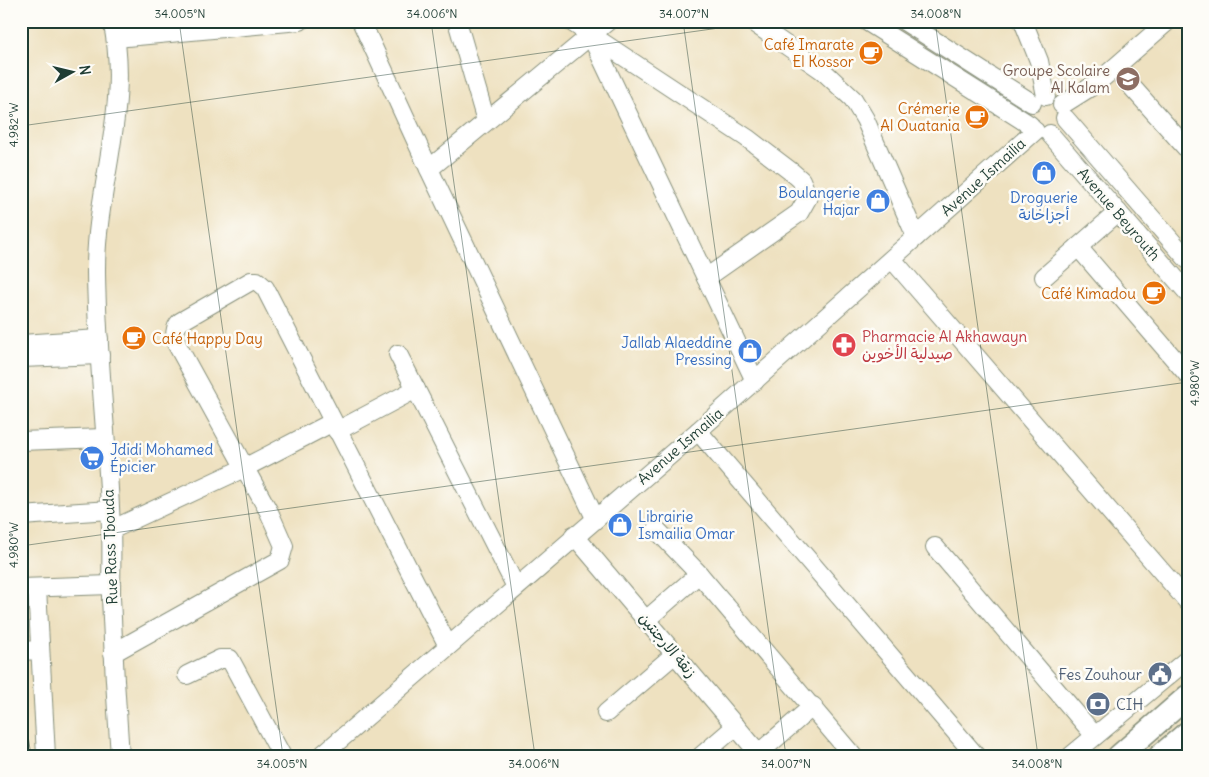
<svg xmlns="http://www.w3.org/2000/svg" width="1209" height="777" font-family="Delius,'Playpen Sans Arabic',sans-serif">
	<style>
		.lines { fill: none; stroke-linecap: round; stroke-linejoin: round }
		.minor-casing { stroke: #868f7a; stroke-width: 20 }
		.major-casing { stroke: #868f7a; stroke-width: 25 }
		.minor { stroke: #fff; stroke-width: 18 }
		.major { stroke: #fff; stroke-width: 22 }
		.ticks { fill: none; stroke: #1f3d34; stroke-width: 1; stroke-opacity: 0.45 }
		.labels { text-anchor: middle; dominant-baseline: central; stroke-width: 5; stroke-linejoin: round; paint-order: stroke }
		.food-label { font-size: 15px; fill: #c56008; stroke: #fdfcf7; text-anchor: end }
		.education-label { font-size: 15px; fill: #785e54; stroke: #fdfcf7; text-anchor: end }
		.street-label { font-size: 15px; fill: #1f3d34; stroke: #fdfcf7 }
		.shop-label { font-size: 15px; fill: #366cbe; stroke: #fdfcf7; text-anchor: end }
		.health-label { font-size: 15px; fill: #be3a42; stroke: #fdfcf7; text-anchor: start }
		.service-label { font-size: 15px; fill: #4e5e75; stroke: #fdfcf7; text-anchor: end }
		.neatline { fill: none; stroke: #1f3d34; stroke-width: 2 }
		.ticks-label { font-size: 12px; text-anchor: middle; fill: #1f3d34 }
	</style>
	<rect width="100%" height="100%" fill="#fdfcf7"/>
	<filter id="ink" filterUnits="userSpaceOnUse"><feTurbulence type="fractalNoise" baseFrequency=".02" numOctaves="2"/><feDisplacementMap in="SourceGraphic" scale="10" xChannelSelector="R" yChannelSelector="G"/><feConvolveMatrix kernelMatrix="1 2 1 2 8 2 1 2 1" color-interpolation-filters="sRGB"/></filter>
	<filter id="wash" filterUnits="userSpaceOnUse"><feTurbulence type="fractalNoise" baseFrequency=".0096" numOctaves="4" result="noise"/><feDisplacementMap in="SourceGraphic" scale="20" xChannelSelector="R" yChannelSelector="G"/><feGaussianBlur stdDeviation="1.12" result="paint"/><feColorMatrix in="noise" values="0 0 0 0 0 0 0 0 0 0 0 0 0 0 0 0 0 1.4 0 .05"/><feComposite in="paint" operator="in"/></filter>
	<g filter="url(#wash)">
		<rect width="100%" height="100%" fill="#eee1c0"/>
	</g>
	<g filter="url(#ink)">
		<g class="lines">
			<defs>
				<g id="minor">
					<path d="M112 21C132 104 95 189 96 273 97 358 108 444 111 529 112 552 111 575 111 597 113 650 116 703 120 756"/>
					<path d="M361 21 429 169 595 518"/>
					<path d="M457 21 486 121"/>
					<path d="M570 21 747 138 793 173 801 180 808 197 799 213 706 278"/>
					<path d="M751 21 822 70 853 99 865 119 916 237"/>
					<path d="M866 21 1030 125"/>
					<path d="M904 21 1032 103"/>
					<path d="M1023 21 1039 61 1046 96"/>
					<path d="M591 36 755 381"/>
					<path d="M116 38 300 21"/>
					<path d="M1115 68 1188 150"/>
					<path d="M1062 105 1097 83 1168 21"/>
					<path d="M1065 118 1188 260"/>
					<path d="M1050 134 1188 293"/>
					<path d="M429 169 608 21"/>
					<path d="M1078 247 1188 375"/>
					<path d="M892 259 1188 602"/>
					<path d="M1044 277 1118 212"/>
					<path d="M21 344 99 339"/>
					<path d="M398 354 516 587"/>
					<path d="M21 358 100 355"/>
					<path d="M337 431 416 389"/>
					<path d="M698 431 976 756"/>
					<path d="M21 441 104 438"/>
					<path d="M21 516 110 510"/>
					<path d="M656 529 699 574 853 756"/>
					<path d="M111 530 244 468 333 422"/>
					<path d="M574 535 761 756"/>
					<path d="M935 547 1095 736"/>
					<path d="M21 588 111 585"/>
					<path d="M37 588 46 756"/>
					<path d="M646 620 699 574"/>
					<path d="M21 651 39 650"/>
					<path d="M113 653 280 560 284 546 269 512 176 343C175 335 174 328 180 322L251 281H257L265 288 448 646"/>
					<path d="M187 675 220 659H230L282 756"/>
					<path d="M606 713 675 654"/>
					<path d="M759 753 813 706"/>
					<path d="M321 756 698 431 1035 131"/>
					<path d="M701 756 736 726"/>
					<path d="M1071 756 1188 659"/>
				</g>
				<g id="major">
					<path d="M1119 756 1188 696"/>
					<path d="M1160 756 1188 732"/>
				</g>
			</defs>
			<use href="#minor" class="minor-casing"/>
			<use href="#major" class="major-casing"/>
			<use href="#minor" class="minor"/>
			<use href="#major" class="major"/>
		</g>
	</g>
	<path class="ticks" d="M179 21 283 756M431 21 535 756M683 21 786 756M935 21 1038 756M1187 21 1188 26M21 126 769 21M21 546 1188 382M21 688 31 756"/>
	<defs>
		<symbol id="cafe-disc" viewBox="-11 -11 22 22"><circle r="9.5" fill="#e8710a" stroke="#fdfcf7"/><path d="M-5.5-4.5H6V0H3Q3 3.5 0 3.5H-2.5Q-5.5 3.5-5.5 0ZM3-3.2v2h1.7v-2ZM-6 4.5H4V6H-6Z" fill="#fff"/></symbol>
		<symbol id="school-disc" viewBox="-11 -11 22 22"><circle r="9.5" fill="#8d6e63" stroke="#fdfcf7"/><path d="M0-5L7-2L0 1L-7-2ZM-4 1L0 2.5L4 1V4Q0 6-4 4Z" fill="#fff"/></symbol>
		<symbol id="shop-disc" viewBox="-11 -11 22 22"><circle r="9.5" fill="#3f7fe0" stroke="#fdfcf7"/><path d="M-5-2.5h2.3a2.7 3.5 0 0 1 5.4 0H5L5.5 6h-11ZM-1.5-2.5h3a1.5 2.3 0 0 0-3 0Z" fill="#fff"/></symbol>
		<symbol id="pharmacy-disc" viewBox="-11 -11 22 22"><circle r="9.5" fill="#e0444e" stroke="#fdfcf7"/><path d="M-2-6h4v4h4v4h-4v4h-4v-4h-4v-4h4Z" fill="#fff"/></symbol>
		<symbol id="supermarket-disc" viewBox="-11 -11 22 22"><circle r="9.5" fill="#3f7fe0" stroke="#fdfcf7"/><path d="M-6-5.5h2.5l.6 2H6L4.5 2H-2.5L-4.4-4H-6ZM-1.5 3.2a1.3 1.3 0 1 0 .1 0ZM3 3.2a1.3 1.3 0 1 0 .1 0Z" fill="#fff"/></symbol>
		<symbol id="civic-disc" viewBox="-11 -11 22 22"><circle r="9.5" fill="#5c6f8a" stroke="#fdfcf7"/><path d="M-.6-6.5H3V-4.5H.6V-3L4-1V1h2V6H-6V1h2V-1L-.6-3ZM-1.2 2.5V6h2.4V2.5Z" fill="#fff"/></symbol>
		<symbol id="bank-disc" viewBox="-11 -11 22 22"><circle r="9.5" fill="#5c6f8a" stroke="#fdfcf7"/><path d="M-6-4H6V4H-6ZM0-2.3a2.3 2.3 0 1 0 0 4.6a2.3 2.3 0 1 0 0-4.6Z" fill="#fff"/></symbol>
	</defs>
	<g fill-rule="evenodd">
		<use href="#cafe-disc" x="857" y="39" width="28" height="28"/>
		<use href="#school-disc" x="1114" y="65" width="28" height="28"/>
		<use href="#cafe-disc" x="963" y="103" width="28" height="28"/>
		<use href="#shop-disc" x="1030" y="159" width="28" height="28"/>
		<use href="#shop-disc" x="864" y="187" width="28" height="28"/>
		<use href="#cafe-disc" x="1140" y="279" width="28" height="28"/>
		<use href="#cafe-disc" x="120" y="324" width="28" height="28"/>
		<use href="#pharmacy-disc" x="830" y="331" width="28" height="28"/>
		<use href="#shop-disc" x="736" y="337" width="28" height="28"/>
		<use href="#supermarket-disc" x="78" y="444" width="28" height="28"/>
		<use href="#shop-disc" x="606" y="511" width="28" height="28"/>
		<use href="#civic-disc" x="1146" y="660" width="28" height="28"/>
		<use href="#bank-disc" x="1084" y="690" width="28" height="28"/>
	</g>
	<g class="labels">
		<g class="food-label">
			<text x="854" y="44">Café Imarate<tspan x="854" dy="17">El Kossor</tspan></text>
			<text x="960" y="108">Crémerie<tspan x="960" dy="17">Al Ouatania</tspan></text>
			<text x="1136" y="293">Café Kimadou</text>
			<text x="152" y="338" text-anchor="start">Café Happy Day</text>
		</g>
		<g class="education-label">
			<text x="1110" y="70">Groupe Scolaire<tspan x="1110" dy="17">Al Kalam</tspan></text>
		</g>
		<g class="street-label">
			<text transform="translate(983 177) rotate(-42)">Avenue Ismailia</text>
			<text transform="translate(1119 214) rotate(49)">Avenue Beyrouth</text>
			<text transform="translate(680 446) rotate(-41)">Avenue Ismailia</text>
			<text transform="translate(110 547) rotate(-92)">Rue Rass Tbouda</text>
			<text transform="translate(668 645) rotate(50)">زنقة الارجنتين</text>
		</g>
		<g class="shop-label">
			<text x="860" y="192">Boulangerie<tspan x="860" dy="17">Hajar</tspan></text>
			<text x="1044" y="197" text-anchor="middle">Droguerie<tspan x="1044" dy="17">أجزاخانة</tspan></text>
			<text x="732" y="342">Jallab Alaeddine<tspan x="732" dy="17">Pressing</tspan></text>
			<text x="110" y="449" text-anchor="start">Jdidi Mohamed<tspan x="110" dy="17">Épicier</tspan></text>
			<text x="638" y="516" text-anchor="start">Librairie<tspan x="638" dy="17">Ismailia Omar</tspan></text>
		</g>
		<g class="health-label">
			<text x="862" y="336">Pharmacie Al Akhawayn<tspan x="862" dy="17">صيدلية الأخوين</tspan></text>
		</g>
		<g class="service-label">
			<text x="1142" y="674">Fes Zouhour</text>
			<text x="1116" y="704" text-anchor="start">CIH</text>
		</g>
	</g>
	<rect width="1209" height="777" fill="none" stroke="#fdfcf7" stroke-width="55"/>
	<g transform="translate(72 72) rotate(82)" stroke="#fdfcf7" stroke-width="4" paint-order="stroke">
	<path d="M0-4L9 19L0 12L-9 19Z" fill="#1f3d34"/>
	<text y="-8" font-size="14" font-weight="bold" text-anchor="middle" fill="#1f3d34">N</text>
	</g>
	<rect x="28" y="28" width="1154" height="722" class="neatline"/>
	<g class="ticks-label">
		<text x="180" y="18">34.005°N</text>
		<text x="432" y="18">34.006°N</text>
		<text x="684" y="18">34.007°N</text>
		<text x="936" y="18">34.008°N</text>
		<text transform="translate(14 125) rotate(-90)" y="4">4.982°W</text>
		<text transform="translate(1195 383) rotate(-90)" y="4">4.980°W</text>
		<text transform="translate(14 545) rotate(-90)" y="4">4.980°W</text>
		<text x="282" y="768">34.005°N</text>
		<text x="534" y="768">34.006°N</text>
		<text x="786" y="768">34.007°N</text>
		<text x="1037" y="768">34.008°N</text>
	</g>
</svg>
